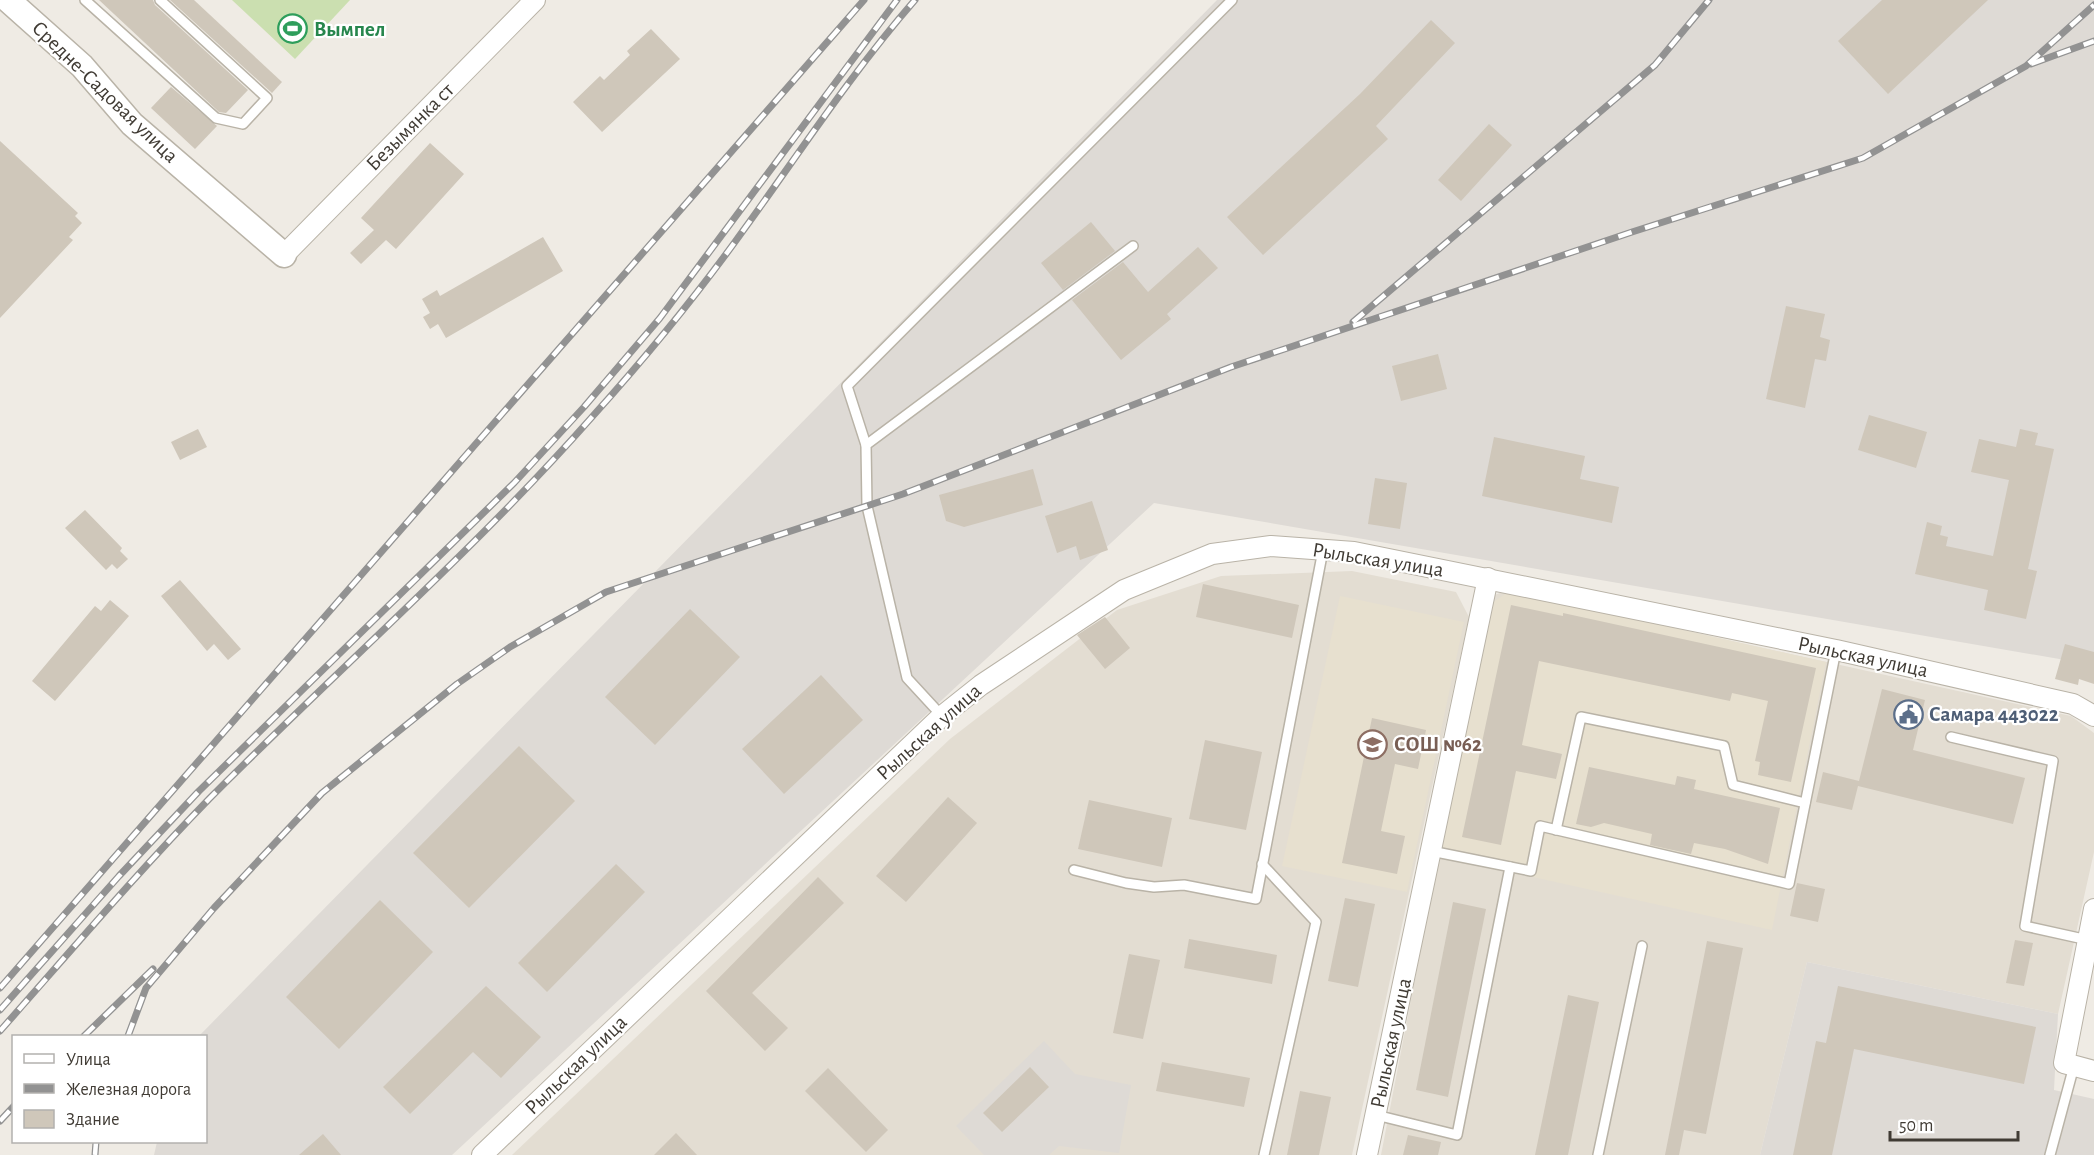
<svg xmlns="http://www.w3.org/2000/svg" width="2094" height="1155" font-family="'Alegreya Sans',sans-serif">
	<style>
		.residential { fill: #e3ddd2 }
		.industrial { fill: #dedad5 }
		.education { fill: #e7e0cf }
		.green { fill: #cbdfb0 }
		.building { fill: #cfc7ba }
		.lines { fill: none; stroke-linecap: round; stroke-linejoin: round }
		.service-casing { stroke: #b9b3a7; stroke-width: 12 }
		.minor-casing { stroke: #b9b3a7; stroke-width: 22 }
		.tertiary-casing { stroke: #b9b3a7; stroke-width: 27 }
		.service { stroke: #fff; stroke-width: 9 }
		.minor { stroke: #fff; stroke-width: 20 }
		.tertiary { stroke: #fff; stroke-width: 24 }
		.rail-casing { stroke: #929292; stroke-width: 7 }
		.rail { stroke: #fff; stroke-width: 4.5; stroke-dasharray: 14; stroke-linecap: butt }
		.labels { text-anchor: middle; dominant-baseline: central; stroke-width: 4.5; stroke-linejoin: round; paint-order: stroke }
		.leisure-label { font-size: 21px; font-weight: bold; fill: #27864d; stroke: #fff; text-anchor: start }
		.street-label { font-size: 21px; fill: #403b34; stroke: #fff }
		.service-label { font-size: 21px; font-weight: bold; fill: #4e5e75; stroke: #fff; text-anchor: start }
		.education-label { font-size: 21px; font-weight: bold; fill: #785e54; stroke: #fff; text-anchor: start }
	</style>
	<rect width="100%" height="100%" fill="#efebe4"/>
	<g class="residential">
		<path d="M1352 571 1456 592 1469 617 1352 1155H512L950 739 1117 610 1221 576Z"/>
		<path d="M1505 591 2071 716 2094 733V852L2058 1014 1807 962 1760 1155H1381L1487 606 1492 596Z"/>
	</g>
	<g class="industrial">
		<path d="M1217 0H2094V665L1154 503 452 1155H154L157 1142H206V1036H199Z"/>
		<path d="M1807 962 2058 1014 2054 1090 2094 1099V1155H1760Z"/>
		<path d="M1044 1041 1075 1074 1131 1085 1119 1153 1059 1146 1049 1155H984L956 1126Z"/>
	</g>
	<g class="education">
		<path d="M1510 591 1826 662 1772 930 1439 856 1487 606Z"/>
		<path d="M1340 596 1464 622 1407 892 1282 866Z"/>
	</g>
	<path class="green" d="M232 0H350L295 59Z"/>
	<g class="building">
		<path d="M99 0H153L155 5 248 90 226 113 219 112Z"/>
		<path d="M170 0H194L282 82 272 93Z"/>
		<path d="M1882 0H1988L1888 94 1838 41Z"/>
		<path d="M1431 20 1455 43 1376 126 1388 139 1263 255 1227 217 1360 94Z"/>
		<path d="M651 29 680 59 602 132 573 102 600 76 604 80 630 55 627 51Z"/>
		<path d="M171 87 217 126 195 149 151 108Z"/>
		<path d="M1489 124 1512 145 1461 201 1438 180Z"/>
		<path d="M0 141 78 213 75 216 82 223 69 237 73 240 0 318Z"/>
		<path d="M430 143 464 174 396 249 386 240 361 264 350 253 374 230 361 218Z"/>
		<path d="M1091 222 1115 251 1063 290 1041 263Z"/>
		<path d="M543 237 563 271 446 338 438 324 430 329 423 317 430 313 422 299 437 290 440 296Z"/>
		<path d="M1198 247 1218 268 1167 314 1171 319 1121 360 1072 300 1123 262 1148 292Z"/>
		<path d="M1786 306 1825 314 1820 337 1830 340 1826 361 1815 359 1805 408 1766 399Z"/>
		<path d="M1438 354 1447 389 1401 401 1392 366Z"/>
		<path d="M1869 415 1927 432 1916 468 1858 450Z"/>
		<path d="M198 429 207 447 180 460 171 442Z"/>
		<path d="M2020 429 2038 433 2035 445 2054 449 2028 569 2037 571 2026 619 1984 610 1988 590 1915 574 1927 522 1942 526 1940 535 1948 537 1946 546 1993 556 2009 480 1971 472 1979 439 2016 447Z"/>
		<path d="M1494 437 1585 456 1580 479 1619 487 1612 523 1482 496Z"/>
		<path d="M1033 469 1043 505 964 527 946 521 939 495Z"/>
		<path d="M1375 478 1407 483 1400 529 1368 524Z"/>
		<path d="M1092 501 1108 550 1080 560 1076 546 1057 553 1045 516Z"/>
		<path d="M85 510 122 548 120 551 128 559 117 569 112 564 106 570 65 528Z"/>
		<path d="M180 580 241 649 228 660 214 644 207 651 161 596Z"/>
		<path d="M1203 584 1299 605 1292 638 1196 617Z"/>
		<path d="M110 600 129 616 55 701 32 681 95 606 101 611Z"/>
		<path d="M1511 605 1563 616V613L1816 668 1791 782 1758 775 1760 762 1755 761 1768 701 1732 693 1730 701 1539 661 1522 745 1562 754 1556 779 1516 771 1501 845 1462 837Z"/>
		<path d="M690 609 740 657 655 745 605 697Z"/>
		<path d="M1105 617 1130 648 1105 669 1077 635Z"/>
		<path d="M2065 644 2094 652V684L2079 679 2078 685 2055 679Z"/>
		<path d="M821 675 863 720 784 794 742 749Z"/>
		<path d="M1882 689 1925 700 1913 750 2025 778 2013 824 1858 786 1852 810 1816 802 1823 772 1859 781Z"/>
		<path d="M1372 718 1426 730 1418 769 1395 764 1381 831 1405 836 1397 874 1342 863Z"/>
		<path d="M1205 740 1262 752 1246 830 1189 819Z"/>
		<path d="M519 746 575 801 469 908 413 853Z"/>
		<path d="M1589 767 1675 785 1677 776 1696 780 1694 789 1780 808 1768 864 1725 849 1694 843 1691 854 1650 845 1652 834 1604 823 1591 827 1576 824Z"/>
		<path d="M948 797 977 823 906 902 876 876Z"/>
		<path d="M1089 800 1172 818 1162 867 1078 849Z"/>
		<path d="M616 864 645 892 547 992 518 963Z"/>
		<path d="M818 877 844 903 752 993 788 1028 765 1051 706 991Z"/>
		<path d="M1797 883 1825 889 1818 922 1790 916Z"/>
		<path d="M1345 898 1375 904 1358 987 1328 981Z"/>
		<path d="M380 900 433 952 339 1049 286 997Z"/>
		<path d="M1453 902 1486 909 1448 1097 1416 1090Z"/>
		<path d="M1189 939 1277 955 1272 984 1184 968Z"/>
		<path d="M2015 940 2033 943 2024 986 2006 983Z"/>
		<path d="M1707 941 1743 948 1706 1134 1684 1130 1679 1155H1665Z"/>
		<path d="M1129 954 1160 960 1143 1039 1113 1033Z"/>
		<path d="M486 986 541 1037 501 1078 473 1052 410 1114 383 1087Z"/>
		<path d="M1838 986 2036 1027 2024 1084 1854 1049 1832 1155H1793L1816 1041 1826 1043Z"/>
		<path d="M1568 995 1599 1002 1568 1155H1535Z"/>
		<path d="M1162 1062 1250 1078 1244 1107 1156 1091Z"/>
		<path d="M1030 1067 1049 1087 1002 1132 983 1113Z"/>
		<path d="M828 1068 888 1130 866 1152 805 1091Z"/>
		<path d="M1300 1091 1331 1097 1319 1155H1287Z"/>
		<path d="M676 1133 697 1155H654Z"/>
		<path d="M323 1134 341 1155H299Z"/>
		<path d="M1408 1135 1441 1142 1438 1155H1403Z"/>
	</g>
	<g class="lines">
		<defs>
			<g id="service">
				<path d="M85 0 216 118 243 124 267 98 160 0"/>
				<path d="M866 445 847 386 1232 0"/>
				<path d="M942 716 907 678 867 506 866 445 1133 246"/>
				<path d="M1951 737 2053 761 2025 926 2088 940"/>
				<path d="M1556 830 1581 717 1724 746 1733 785 1805 803"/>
				<path d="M1431 851 1531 871 1540 826 1789 884 1836 650"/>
				<path d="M1262 864 1316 922 1264 1155"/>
				<path d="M1074 870 1126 883 1154 887 1184 885 1256 899 1323 550"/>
				<path d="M1376 1115 1457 1135 1510 867"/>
				<path d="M1598 1155 1642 946"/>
				<path d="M2050 1155 2074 1066"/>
			</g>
			<g id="minor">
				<path d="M284 255 535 0"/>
				<path d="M2094 909 2064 1063 2094 1071"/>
				<path d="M482 1155 942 716 981 685 1124 590 1212 554 1271 546 1354 552 1836 650 2073 704 2094 716"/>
				<path d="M1367 1155 1488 578"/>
			</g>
			<path id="tertiary" d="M8 0 82 66 132 124 284 255"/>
		</defs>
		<use href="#service" class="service-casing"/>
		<use href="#minor" class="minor-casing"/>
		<use href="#tertiary" class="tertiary-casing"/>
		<use href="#service" class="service"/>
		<use href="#minor" class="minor"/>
		<use href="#tertiary" class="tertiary"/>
		<defs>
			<g id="rail">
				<path d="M2031 64 2094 41"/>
				<path d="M1353 322 1655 65 1709 0"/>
				<path d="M0 988 864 0"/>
				<path d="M0 1010 119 876 199 791 514 483 584 407 660 318 897 0"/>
				<path d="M0 1031C69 953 136 874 209 799 336 671 473 552 592 417 646 357 698 294 745 228 800 152 853 71 915 0"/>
				<path d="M84 1036 153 969"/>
				<path d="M128 1036 146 988 214 908 322 793 457 684 510 647 606 592 903 494 1231 367 1632 232 1863 158 2026 66 2094 5"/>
				<path d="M0 1121 14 1106"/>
				<path d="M95 1155 96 1142"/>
			</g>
		</defs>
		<use href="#rail" class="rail-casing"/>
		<use href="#rail" class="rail"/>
	</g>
	<defs>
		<symbol id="stadium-ring" viewBox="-11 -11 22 22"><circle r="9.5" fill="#fff" stroke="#2e9e5b" stroke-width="1.5"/><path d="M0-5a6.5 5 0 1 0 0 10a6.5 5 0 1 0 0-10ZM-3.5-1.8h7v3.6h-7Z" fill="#2e9e5b"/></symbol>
		<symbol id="civic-ring" viewBox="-11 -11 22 22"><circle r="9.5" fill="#fff" stroke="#5c6f8a" stroke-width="1.5"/><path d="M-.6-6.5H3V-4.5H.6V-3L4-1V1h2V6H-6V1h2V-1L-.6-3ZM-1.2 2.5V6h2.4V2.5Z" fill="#5c6f8a"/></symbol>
		<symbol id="school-ring" viewBox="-11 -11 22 22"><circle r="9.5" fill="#fff" stroke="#8d6e63" stroke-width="1.5"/><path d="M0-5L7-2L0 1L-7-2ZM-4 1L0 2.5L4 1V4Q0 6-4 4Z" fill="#8d6e63"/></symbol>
	</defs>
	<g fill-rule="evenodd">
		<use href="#stadium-ring" x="276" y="12" width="33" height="33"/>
		<use href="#civic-ring" x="1892" y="698" width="33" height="33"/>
		<use href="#school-ring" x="1356" y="728" width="33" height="33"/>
	</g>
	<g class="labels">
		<g class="leisure-label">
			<text x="314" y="29">Вымпел</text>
		</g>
		<g class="street-label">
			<text transform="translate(105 92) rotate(44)">Средне-Садовая улица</text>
			<text transform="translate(410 127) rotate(-45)">Безымянка ст</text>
			<text transform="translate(1378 560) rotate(9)">Рыльская улица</text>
			<text transform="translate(1863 657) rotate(12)">Рыльская улица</text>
			<text transform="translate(929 732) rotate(-42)">Рыльская улица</text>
			<text transform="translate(1391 1043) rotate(-78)">Рыльская улица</text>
			<text transform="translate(576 1065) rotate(-44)">Рыльская улица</text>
		</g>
		<g class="service-label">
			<text x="1929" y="714">Самара 443022</text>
		</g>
		<g class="education-label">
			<text x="1394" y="744">СОШ №62</text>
		</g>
	</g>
	<rect x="12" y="1035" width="195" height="108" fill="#ffffff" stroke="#b3b1ae" stroke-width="1.5"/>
	<rect x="24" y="1054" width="30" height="9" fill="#ffffff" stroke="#b3b1ae" stroke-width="1.5"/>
	<text x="66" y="1065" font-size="18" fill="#403b34">Улица</text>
	<rect x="24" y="1084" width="30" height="9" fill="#929292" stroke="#b3b1ae" stroke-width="1.5"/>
	<text x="66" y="1095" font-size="18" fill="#403b34">Железная дорога</text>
	<rect x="24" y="1110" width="30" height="18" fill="#cfc7ba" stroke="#b3b1ae" stroke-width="1.5"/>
	<text x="66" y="1125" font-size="18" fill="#403b34">Здание</text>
	<path d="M1890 1131v9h128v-9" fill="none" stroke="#403b34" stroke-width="3"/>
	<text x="1899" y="1131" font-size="18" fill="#403b34" stroke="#ffffff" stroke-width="4.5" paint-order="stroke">50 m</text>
</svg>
